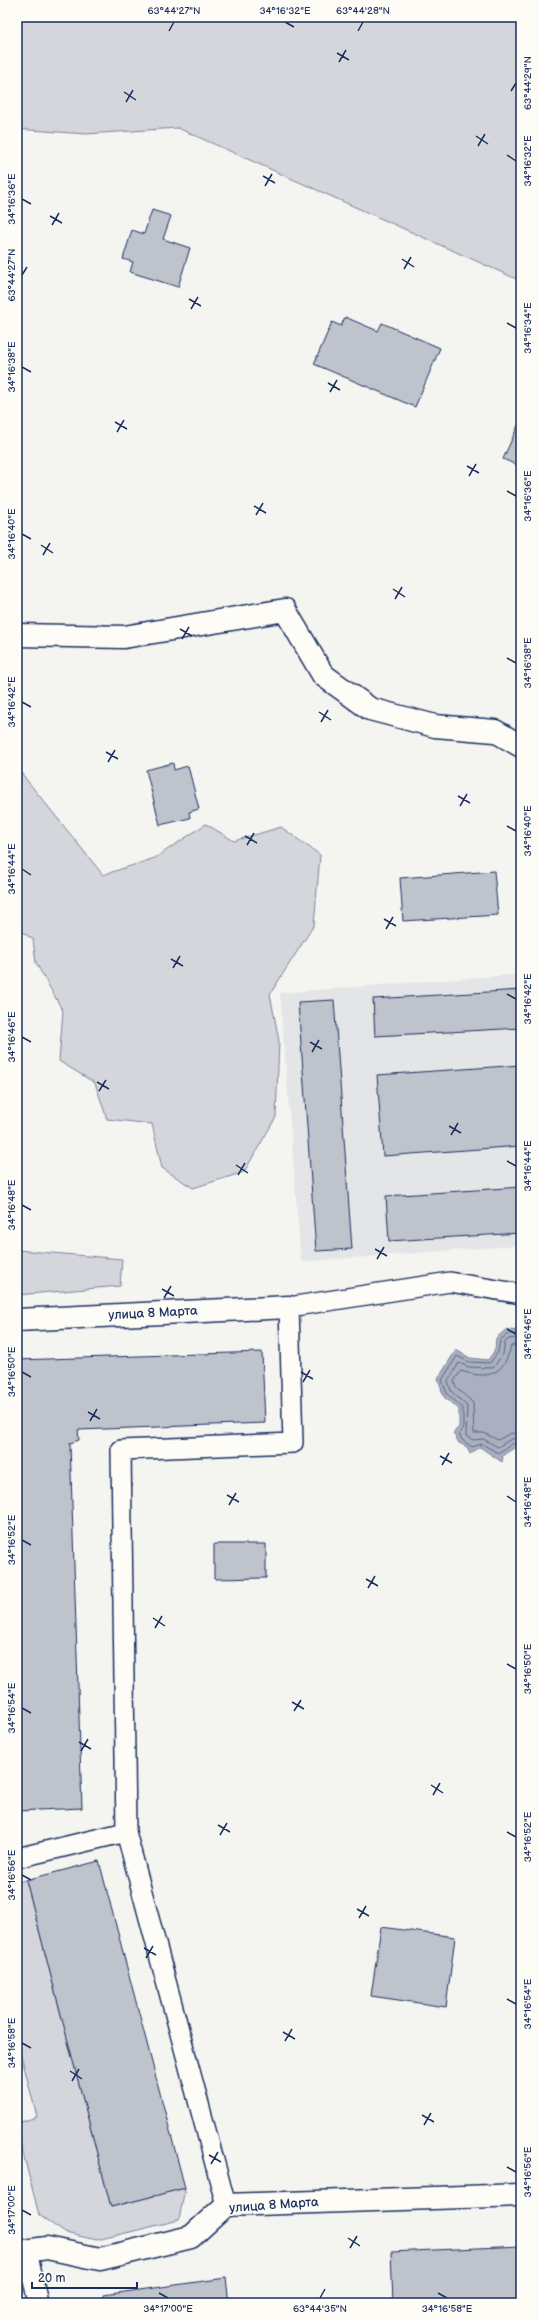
<svg xmlns="http://www.w3.org/2000/svg" width="538" height="2320" font-family="'Balsamiq Sans',sans-serif">
	<style>
		.built { fill: #e4e5e6 }
		.green { fill: #d4d6db; stroke: #78829c }
		.water { fill: #aab0bf; stroke: #717c98 }
		.lines { fill: none; stroke-linecap: round; stroke-linejoin: round }
		.shore { stroke: #546385; stroke-width: 1 }
		.building { fill: #bfc3cc; stroke: #1b2f5e }
		.lane-casing { stroke: #1b2f5e; stroke-width: 22 }
		.street-casing { stroke: #1b2f5e; stroke-width: 25 }
		.lane { stroke: #fdfcf7; stroke-width: 19 }
		.street { stroke: #fdfcf7; stroke-width: 22 }
		.ticks { fill: none; stroke: #1b2f5e; stroke-width: 1.5 }
		.labels { text-anchor: middle; dominant-baseline: central; stroke-width: 3; stroke-linejoin: round; paint-order: stroke }
		.street-label { font-size: 13px; fill: #1b2f5e; stroke: #fdfcf7 }
		.neatline { fill: none; stroke: #1b2f5e; stroke-width: 1.5 }
		.ticks-label { font-size: 10px; text-anchor: middle; fill: #1b2f5e }
	</style>
	<rect width="100%" height="100%" fill="#f4f4f1"/>
	<filter id="ink" filterUnits="userSpaceOnUse"><feTurbulence type="fractalNoise" baseFrequency=".025" numOctaves="2"/><feDisplacementMap in="SourceGraphic" scale="8" xChannelSelector="R" yChannelSelector="G"/><feConvolveMatrix kernelMatrix="1 2 1 2 8 2 1 2 1" color-interpolation-filters="sRGB"/></filter>
	<g filter="url(#ink)">
		<path class="built" d="M521 974V1245L301 1262 280 993Z"/>
		<g class="green">
			<path d="M17 17H521V281L178 128 86 134 17 129Z"/>
			<path d="M17 768 103 875 155 858 206 824 234 841 281 827 320 855 314 925 270 994 279 1041 276 1117 244 1172 193 1188 162 1168 152 1124 107 1119 95 1083 59 1061 63 1011 36 963 33 939 17 929Z"/>
			<path d="M17 1250 122 1259 120 1286 17 1295Z"/>
			<path d="M26 1880 111 2207 185 2188 179 2220 97 2240 65 2233 39 2215 17 2130V2123L37 2117 17 2039V1882Z"/>
		</g>
		<path class="water" d="M520 1322 521 1447 514 1448 503 1455 502 1462 480 1447 470 1454 467 1447 459 1443 453 1433 459 1427V1409L444 1397 438 1379 456 1350 470 1358 488 1360 495 1350 496 1338 507 1329 515 1331Z"/>
		<g class="lines">
			<g class="shore">
				<path d="M521 1328 517 1334H508L500 1340 498 1352 490 1363 469 1362 457 1356 442 1380 447 1394 463 1408V1427L459 1434 462 1440 472 1447 482 1444 498 1453 512 1444 521 1443"/>
				<path d="M521 1337 509 1339 505 1342 503 1354 493 1368 469 1367 459 1363 448 1381 451 1391 467 1406 466 1436 473 1440 483 1439 498 1447 511 1439 521 1438"/>
				<path d="M521 1344 511 1346C504 1375 488 1380 461 1371L454 1381 456 1387 473 1403 474 1433H484L498 1440 509 1434 521 1432"/>
			</g>
		</g>
		<g class="building">
			<path d="M152 210 171 216 163 239 190 248 178 287 130 272 133 262 123 259 132 230 144 234Z"/>
			<path d="M345 317 378 331 382 323 440 348 415 407 314 364 332 322 341 326Z"/>
			<path d="M521 419V467L503 459Z"/>
			<path d="M173 763 174 770 188 766 199 809 189 812 190 818 160 825 146 770Z"/>
			<path d="M494 871 498 915 403 921 400 878Z"/>
			<path d="M521 990V1028L375 1036 373 999Z"/>
			<path d="M334 1000 352 1249 316 1251 298 1002Z"/>
			<path d="M521 1065V1146L383 1156 377 1075Z"/>
			<path d="M521 1187V1233L389 1241 386 1196Z"/>
			<path d="M262 1352 265 1423 78 1430 79 1440 70 1443 82 1808 17 1811V1360Z"/>
			<path d="M214 1544H266V1578L214 1579Z"/>
			<path d="M99 1861 185 2188 111 2207 26 1880Z"/>
			<path d="M381 1927 455 1937 446 2007 371 1996Z"/>
			<path d="M521 2246V2303H393L391 2252Z"/>
			<path d="M226 2278 229 2303H104L103 2295Z"/>
		</g>
		<g class="lines">
			<defs>
				<g id="lane">
					<path d="M126 1832 121 1450 293 1443 289 1307 450 1282 521 1294"/>
					<path d="M17 1858 126 1832 226 2205"/>
					<path d="M27 2251 38 2303"/>
				</g>
				<g id="street">
					<path d="M17 635 124 637 285 610 323 675 370 709 435 726 495 731 521 746"/>
					<path d="M17 1320 289 1307"/>
					<path d="M17 2252 47 2248 100 2259 191 2237 226 2205 521 2195"/>
				</g>
			</defs>
			<use href="#lane" class="lane-casing"/>
			<use href="#street" class="street-casing"/>
			<use href="#lane" class="lane"/>
			<use href="#street" class="street"/>
		</g>
	</g>
	<path class="ticks" d="M285 22 294 27M169 31 174 22M358 31 363 22M337 53 349 60M339 62 346 50M511 91 516 83M124 92 136 100M126 102 133 90M476 136 488 144M478 146 485 134M507 155 516 161M263 176 275 183M265 186 272 174M22 199 31 204M50 216 62 223M52 225 59 213M402 259 414 267M404 269 411 257M22 275 27 267M189 299 201 306M191 309 198 297M507 323 516 328M22 367 31 372M328 383 340 390M330 392 337 380M115 422 127 429M117 432 124 420M467 466 479 473M469 476 476 464M507 491 516 496M254 506 266 513M256 515 263 503M22 534 31 539M41 545 53 553M43 555 50 543M393 589 405 597M395 599 402 587M180 629 192 636M182 639 189 627M507 658 516 663M22 702 31 707M319 712 331 720M321 722 328 710M106 752 118 759M108 762 115 750M458 796 470 803M460 806 467 794M507 826 516 831M245 836 257 843M247 845 254 833M22 869 31 875M384 919 396 926M386 929 393 917M171 959 183 966M173 968 180 956M507 994 516 999M22 1037 31 1042M310 1042 322 1049M312 1052 319 1040M97 1082 109 1089M99 1091 106 1080M449 1126 461 1133M451 1135 458 1123M507 1161 516 1166M236 1165 248 1173M238 1175 245 1163M22 1205 31 1210M375 1249 387 1256M377 1259 384 1247M162 1289 174 1296M164 1298 171 1286M507 1329 516 1334M22 1372 31 1377M301 1372 313 1379M303 1382 310 1370M88 1412 100 1419M90 1421 97 1409M440 1456 452 1463M442 1465 449 1453M227 1495 239 1502M507 1496 516 1502M229 1505 236 1493M22 1540 31 1545M366 1579 378 1586M368 1588 375 1576M153 1618 165 1626M155 1628 162 1616M507 1664 516 1669M292 1702 304 1709M22 1708 31 1713M294 1711 301 1700M79 1742 91 1749M81 1751 88 1739M431 1785 443 1793M433 1795 440 1783M218 1825 230 1832M507 1832 516 1837M220 1835 227 1823M22 1875 31 1880M357 1909 369 1916M359 1918 366 1906M144 1948 156 1955M146 1958 153 1946M507 1999 516 2004M283 2032 295 2039M285 2041 292 2029M22 2043 31 2048M70 2071 82 2079M72 2081 79 2069M422 2115 434 2122M424 2125 431 2113M209 2155 221 2162M211 2164 218 2152M507 2167 516 2172M22 2210 31 2215M348 2238 360 2246M350 2248 357 2236M159 2293 168 2298M438 2293 447 2298M320 2298 325 2289"/>
	<g class="labels">
		<g class="street-label">
			<text transform="translate(153 1313) rotate(-3)">улица 8 Марта</text>
			<text transform="translate(274 2205) rotate(-4)">улица 8 Марта</text>
		</g>
	</g>
	<rect width="538" height="2320" fill="none" stroke="#fdfcf7" stroke-width="44"/>
	<path d="M32 2282v6h105v-6" fill="none" stroke="#1b2f5e" stroke-width="2"/>
	<text x="38" y="2282" font-size="12" fill="#1b2f5e" stroke="#fdfcf7" stroke-width="3" paint-order="stroke">20 m</text>
	<rect x="22" y="22" width="494" height="2276" class="neatline"/>
	<g class="ticks-label">
		<text x="174" y="14">63°44'27"N</text>
		<text x="285" y="14">34°16'32"E</text>
		<text x="363" y="14">63°44'28"N</text>
		<text transform="translate(527 83) rotate(-90)" y="4">63°44'29"N</text>
		<text transform="translate(527 161) rotate(-90)" y="4">34°16'32"E</text>
		<text transform="translate(11 199) rotate(-90)" y="4">34°16'36"E</text>
		<text transform="translate(11 275) rotate(-90)" y="4">63°44'27"N</text>
		<text transform="translate(527 328) rotate(-90)" y="4">34°16'34"E</text>
		<text transform="translate(11 367) rotate(-90)" y="4">34°16'38"E</text>
		<text transform="translate(527 496) rotate(-90)" y="4">34°16'36"E</text>
		<text transform="translate(11 534) rotate(-90)" y="4">34°16'40"E</text>
		<text transform="translate(527 663) rotate(-90)" y="4">34°16'38"E</text>
		<text transform="translate(11 702) rotate(-90)" y="4">34°16'42"E</text>
		<text transform="translate(527 831) rotate(-90)" y="4">34°16'40"E</text>
		<text transform="translate(11 869) rotate(-90)" y="4">34°16'44"E</text>
		<text transform="translate(527 999) rotate(-90)" y="4">34°16'42"E</text>
		<text transform="translate(11 1037) rotate(-90)" y="4">34°16'46"E</text>
		<text transform="translate(527 1166) rotate(-90)" y="4">34°16'44"E</text>
		<text transform="translate(11 1205) rotate(-90)" y="4">34°16'48"E</text>
		<text transform="translate(527 1334) rotate(-90)" y="4">34°16'46"E</text>
		<text transform="translate(11 1372) rotate(-90)" y="4">34°16'50"E</text>
		<text transform="translate(527 1502) rotate(-90)" y="4">34°16'48"E</text>
		<text transform="translate(11 1540) rotate(-90)" y="4">34°16'52"E</text>
		<text transform="translate(527 1669) rotate(-90)" y="4">34°16'50"E</text>
		<text transform="translate(11 1708) rotate(-90)" y="4">34°16'54"E</text>
		<text transform="translate(527 1837) rotate(-90)" y="4">34°16'52"E</text>
		<text transform="translate(11 1875) rotate(-90)" y="4">34°16'56"E</text>
		<text transform="translate(527 2004) rotate(-90)" y="4">34°16'54"E</text>
		<text transform="translate(11 2043) rotate(-90)" y="4">34°16'58"E</text>
		<text transform="translate(527 2172) rotate(-90)" y="4">34°16'56"E</text>
		<text transform="translate(11 2210) rotate(-90)" y="4">34°17'00"E</text>
		<text x="168" y="2312">34°17'00"E</text>
		<text x="320" y="2312">63°44'35"N</text>
		<text x="447" y="2312">34°16'58"E</text>
	</g>
</svg>
